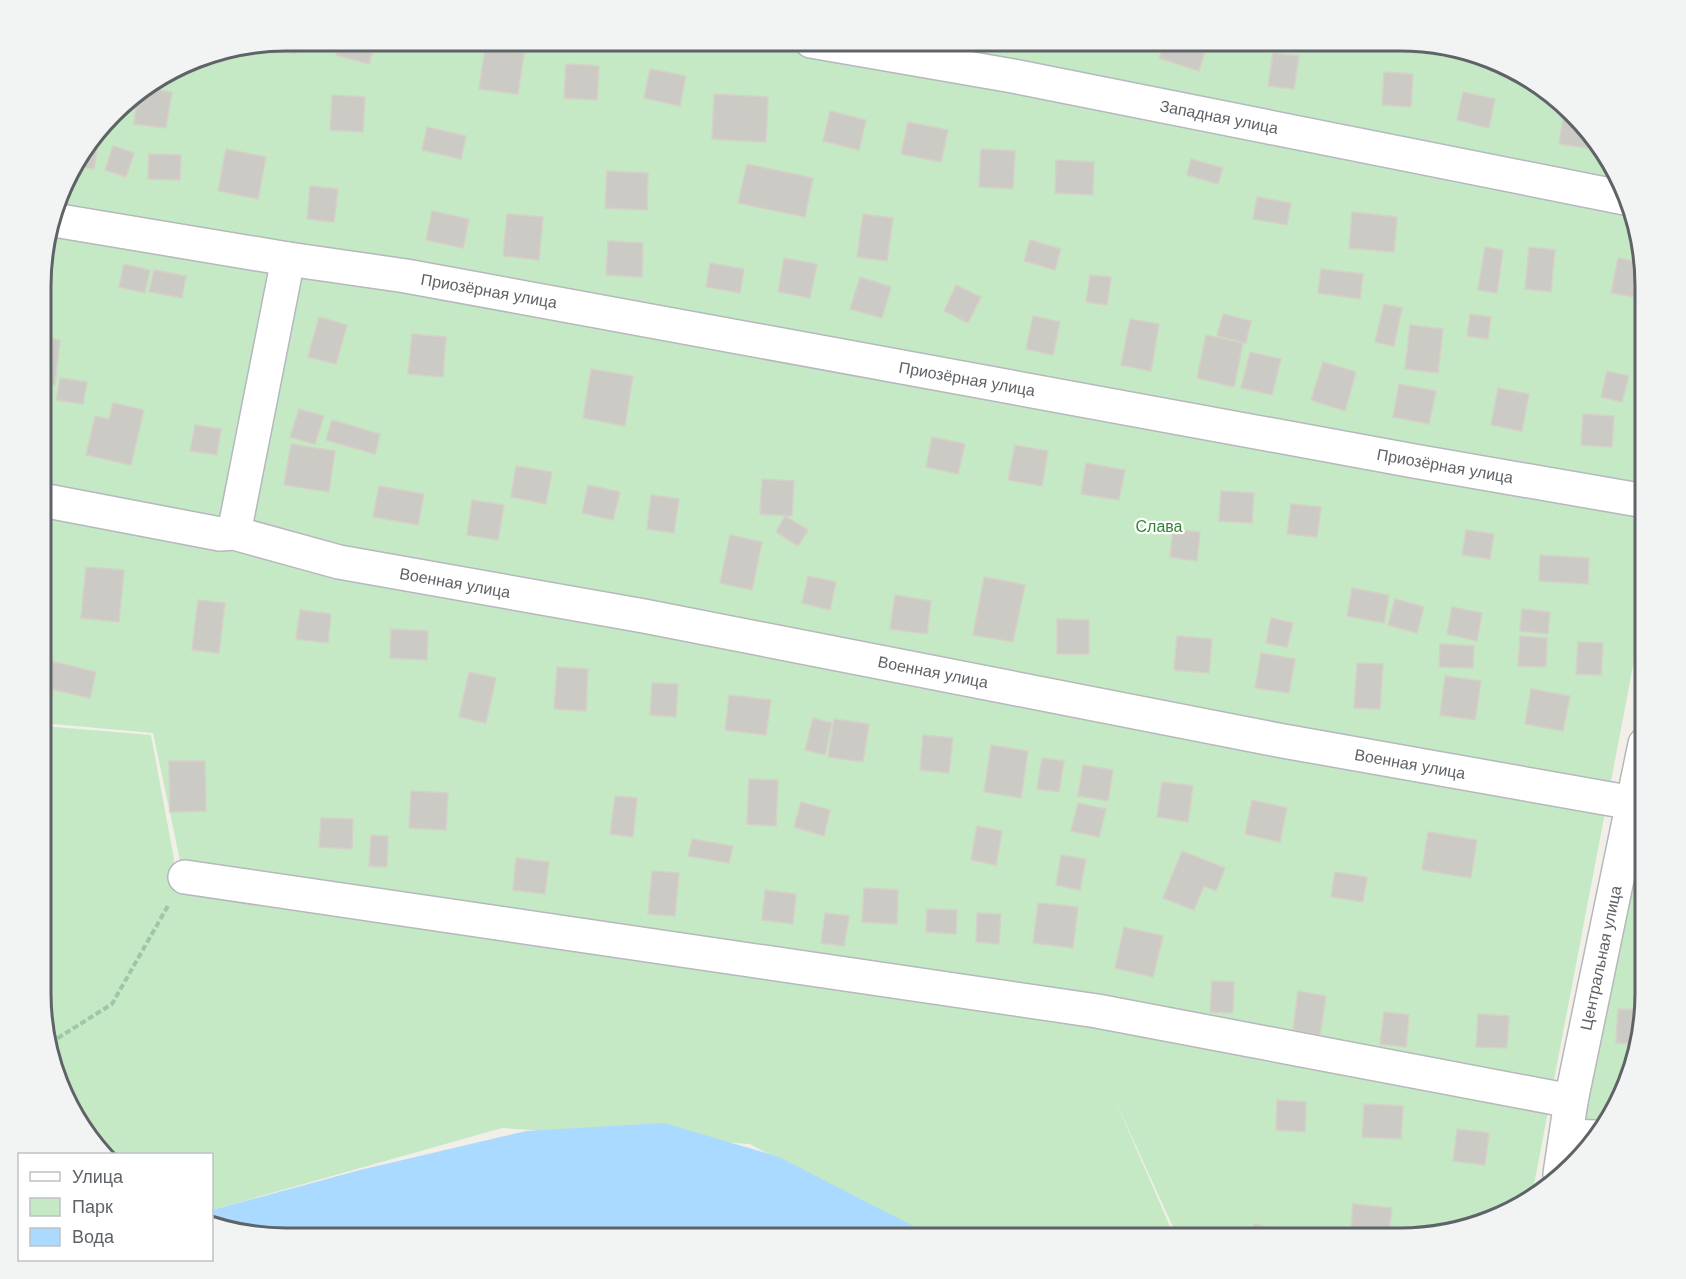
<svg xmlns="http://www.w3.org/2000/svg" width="1686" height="1279" font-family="Arial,sans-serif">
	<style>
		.green { fill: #c5e8c5 }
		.water { fill: #aadaff }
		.building { fill: #cccac5; stroke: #d6d1c6; stroke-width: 1.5 }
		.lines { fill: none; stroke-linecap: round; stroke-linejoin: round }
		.minor-casing { stroke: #b5b8bc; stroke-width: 36 }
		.path { stroke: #9cc7a9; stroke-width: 4; stroke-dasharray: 6 3; stroke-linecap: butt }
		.minor { stroke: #fff; stroke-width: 33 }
		.labels { text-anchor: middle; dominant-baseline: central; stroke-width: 4.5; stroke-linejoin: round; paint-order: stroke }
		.street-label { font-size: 16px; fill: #5f6368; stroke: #fff }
		.park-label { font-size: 16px; fill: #348238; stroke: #fff }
		.rim { fill: none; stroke: #5f6368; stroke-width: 3 }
	</style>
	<rect width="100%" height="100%" fill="#f1efe8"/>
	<g class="green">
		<path d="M286 41H1415L1493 59 1561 101 1620 178 1645 286V603L1532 1195 1508 1213 1400 1238H1178L1112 1093 1175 1238H923L750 1144 502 1128 212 1210V1154H107L66 1102 41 1009 42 726 151 735 174 859 172 882 181 865 153 733 42 723 43 254 73 164 125 101 207 54Z"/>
		<path d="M1645 789V1009L1627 1087 1585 1154 1570 1166Z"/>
	</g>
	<path class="water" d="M664 1123 779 1157 917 1228 931 1238H271L212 1224V1210L360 1170 526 1131Z"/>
	<g class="building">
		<path d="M286 40 298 41 296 54 264 49 265 44Z"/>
		<path d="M340 41H375L369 64 336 55Z"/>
		<path d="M1165 41H1208L1199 71 1159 58Z"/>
		<path d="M485 48 524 53 518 94 479 89Z"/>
		<path d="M1273 53 1299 56 1294 89 1268 86Z"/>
		<path d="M566 64 599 66 597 100 564 98Z"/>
		<path d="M650 69 686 76 680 106 644 98Z"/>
		<path d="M1384 72 1413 74 1411 107 1382 105Z"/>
		<path d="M147 88 172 92 166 128 134 124 138 93Z"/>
		<path d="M1463 92 1495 99 1489 128 1457 120Z"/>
		<path d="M714 94 768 97 766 142 712 139Z"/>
		<path d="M332 95 365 97 363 132 330 130Z"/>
		<path d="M1565 105 1595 145 1594 149 1559 144Z"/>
		<path d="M830 111 866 120 859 150 823 141Z"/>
		<path d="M908 122 948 130 941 162 901 154Z"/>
		<path d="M427 127 466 136 461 159 422 150Z"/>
		<path d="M113 146 134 153 126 177 105 170Z"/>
		<path d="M87 147 97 149 94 169 73 166Z"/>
		<path d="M226 149 266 157 258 199 218 191Z"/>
		<path d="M981 149 1015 151 1013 189 979 187Z"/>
		<path d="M149 154 181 155 180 180 148 179Z"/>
		<path d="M1191 159 1223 168 1218 184 1187 175Z"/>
		<path d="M1056 160 1094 162 1093 195 1055 193Z"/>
		<path d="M747 164 813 178 805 217 738 203Z"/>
		<path d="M607 171 648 173 647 210 605 208Z"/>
		<path d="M310 186 338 189 334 222 307 219Z"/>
		<path d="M1257 197 1291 203 1287 225 1253 219Z"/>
		<path d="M432 211 469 219 463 248 426 240Z"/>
		<path d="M1352 212 1397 217 1394 252 1349 248Z"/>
		<path d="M507 214 543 217 539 260 503 256Z"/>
		<path d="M863 214 893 218 887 261 857 257Z"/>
		<path d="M1030 240 1061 249 1055 270 1024 261Z"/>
		<path d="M608 241 643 243 642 277 606 275Z"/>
		<path d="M1485 247 1503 250 1497 293 1478 290Z"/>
		<path d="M1529 247 1555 250 1551 292 1525 289Z"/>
		<path d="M784 258 817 264 810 298 778 292Z"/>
		<path d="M1618 258 1640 262 1645 299 1611 293Z"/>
		<path d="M710 263 744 269 740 293 706 287Z"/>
		<path d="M124 264 150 270 145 293 119 287Z"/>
		<path d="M1321 269 1363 274 1360 299 1318 293Z"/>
		<path d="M154 270 186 276 182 298 149 292Z"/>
		<path d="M1090 275 1111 277 1107 305 1086 302Z"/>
		<path d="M860 277 891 287 882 318 850 309Z"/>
		<path d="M956 285 981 297 968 323 944 311Z"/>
		<path d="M1384 304 1402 308 1394 346 1375 342Z"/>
		<path d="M1223 314 1251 321 1246 343 1217 336Z"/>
		<path d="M1470 314 1491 317 1488 339 1467 336Z"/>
		<path d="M1033 316 1060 322 1053 355 1026 349Z"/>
		<path d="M319 317 347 325 336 364 308 357Z"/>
		<path d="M1130 319 1159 324 1151 371 1121 365Z"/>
		<path d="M1410 325 1443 329 1438 373 1405 369Z"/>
		<path d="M412 334 446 337 443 377 408 374Z"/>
		<path d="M1206 335 1243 343 1234 387 1197 378Z"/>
		<path d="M42 338 60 340 55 385 42 384Z"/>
		<path d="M1250 352 1281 359 1272 395 1241 388Z"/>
		<path d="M1323 362 1356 372 1345 411 1311 400Z"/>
		<path d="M591 369 633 376 625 426 583 418Z"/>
		<path d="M1607 371 1629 376 1622 402 1601 397Z"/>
		<path d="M60 378 87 382 83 404 56 400Z"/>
		<path d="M1399 384 1436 391 1429 424 1393 417Z"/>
		<path d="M1498 388 1529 394 1522 431 1491 425Z"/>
		<path d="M113 403 144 410 131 465 86 455 95 416 109 419Z"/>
		<path d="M299 409 324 416 315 444 290 437Z"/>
		<path d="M1583 414 1614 416 1612 447 1581 445Z"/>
		<path d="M332 420 380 434 375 454 326 440Z"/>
		<path d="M195 425 221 429 217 455 190 451Z"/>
		<path d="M932 437 965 444 958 474 926 467Z"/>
		<path d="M291 444 335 451 329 492 284 485Z"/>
		<path d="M1015 445 1048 451 1042 486 1008 480Z"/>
		<path d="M1086 463 1125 470 1119 500 1081 494Z"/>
		<path d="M516 466 552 472 546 504 511 497Z"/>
		<path d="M762 479 794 481 792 516 760 514Z"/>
		<path d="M588 485 620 492 613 520 582 513Z"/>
		<path d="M379 486 424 494 418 525 373 517Z"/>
		<path d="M1221 491 1254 493 1252 523 1219 521Z"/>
		<path d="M651 495 679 499 674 533 647 529Z"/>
		<path d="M472 500 504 505 498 540 467 535Z"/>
		<path d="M1291 504 1321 507 1317 537 1287 534Z"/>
		<path d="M785 516 808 530 798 546 776 532Z"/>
		<path d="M1173 529 1200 532 1197 561 1170 557Z"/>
		<path d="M1466 530 1494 534 1490 559 1462 555Z"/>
		<path d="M730 535 762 542 752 590 720 583Z"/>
		<path d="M1540 555 1589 558 1588 584 1539 581Z"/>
		<path d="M86 567 124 570 119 622 81 618Z"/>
		<path d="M808 576 836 582 830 610 802 603Z"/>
		<path d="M984 577 1025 585 1013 642 973 635Z"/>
		<path d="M1352 588 1389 595 1384 623 1347 616Z"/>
		<path d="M895 595 931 601 927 634 890 629Z"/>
		<path d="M1395 599 1424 607 1417 633 1388 625Z"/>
		<path d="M198 600 225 603 219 653 192 650Z"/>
		<path d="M1452 607 1482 613 1477 641 1447 634Z"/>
		<path d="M1522 609 1550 612 1548 634 1520 631Z"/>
		<path d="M300 610 331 614 328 643 296 639Z"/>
		<path d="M1271 618 1293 623 1287 647 1266 643Z"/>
		<path d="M1057 619 1089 620V654H1057Z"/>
		<path d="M391 629 428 631 427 660 390 658Z"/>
		<path d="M1177 636 1212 639 1209 673 1174 670Z"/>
		<path d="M1520 636 1547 638 1546 667 1518 666Z"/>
		<path d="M1578 642 1603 643 1601 675 1576 674Z"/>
		<path d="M1440 644 1474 646 1473 668 1439 667Z"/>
		<path d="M1261 653 1295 659 1289 693 1255 688Z"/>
		<path d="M42 659 96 672 90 698 42 687Z"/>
		<path d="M1357 663 1383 664 1380 709 1354 708Z"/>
		<path d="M557 667 588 669 586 711 554 709Z"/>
		<path d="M469 672 496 678 486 723 459 717Z"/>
		<path d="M1445 676 1481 681 1475 720 1440 715Z"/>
		<path d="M652 683 678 684 676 717 650 715Z"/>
		<path d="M1531 689 1570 696 1563 731 1525 724Z"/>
		<path d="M729 695 771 700 766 735 725 730Z"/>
		<path d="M813 718 832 723 825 755 805 750Z"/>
		<path d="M834 719 869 724 863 762 828 757Z"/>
		<path d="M923 735 953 738 949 773 920 770Z"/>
		<path d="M991 745 1028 751 1021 798 984 792Z"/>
		<path d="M1042 758 1064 761 1059 792 1037 789Z"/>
		<path d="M169 761H205L206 811 170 812Z"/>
		<path d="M1083 765 1113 770 1108 801 1078 796Z"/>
		<path d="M749 779 778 780 776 826 747 824Z"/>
		<path d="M1162 782 1193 786 1188 822 1157 817Z"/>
		<path d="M411 791 448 793 446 830 409 828Z"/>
		<path d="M615 796 637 798 633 837 610 834Z"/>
		<path d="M1252 800 1287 808 1280 842 1245 834Z"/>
		<path d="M801 802 830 810 824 836 794 827Z"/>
		<path d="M1078 803 1106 809 1099 837 1071 831Z"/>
		<path d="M321 818 353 819 352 849 319 847Z"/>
		<path d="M977 826 1002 831 996 865 971 860Z"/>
		<path d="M1428 832 1477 840 1471 878 1422 870Z"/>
		<path d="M371 835 388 836 387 867 369 866Z"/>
		<path d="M692 839 733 846 729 863 688 856Z"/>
		<path d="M1182 851 1225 868 1216 891 1204 886 1194 910 1163 898Z"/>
		<path d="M1061 855 1086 859 1080 890 1056 885Z"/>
		<path d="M516 858 549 862 545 894 513 890Z"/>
		<path d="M652 871 679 873 675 916 648 914Z"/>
		<path d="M1335 872 1367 877 1363 902 1331 897Z"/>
		<path d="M864 888 898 890 897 924 862 922Z"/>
		<path d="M765 890 796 894 793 924 762 920Z"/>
		<path d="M1038 903 1078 907 1073 948 1033 943Z"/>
		<path d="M927 909 957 910 956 934 926 932Z"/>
		<path d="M825 913 849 916 844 946 821 943Z"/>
		<path d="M977 913 1001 914 999 944 976 942Z"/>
		<path d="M1124 927 1163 936 1153 977 1115 968Z"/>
		<path d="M1212 981 1234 982 1233 1013 1210 1012Z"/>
		<path d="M1298 991 1326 996 1320 1035 1293 1030Z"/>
		<path d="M1618 1009 1644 1010 1637 1044 1616 1043Z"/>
		<path d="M1384 1012 1409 1015 1406 1047 1380 1044Z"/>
		<path d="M1478 1014 1509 1016 1507 1048 1476 1047Z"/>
		<path d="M1277 1100 1306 1102 1305 1132 1276 1130Z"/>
		<path d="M1364 1104 1403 1106 1401 1139 1362 1137Z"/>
		<path d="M1457 1129 1489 1133 1485 1165 1453 1161Z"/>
		<path d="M1353 1204 1392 1208 1389 1231 1351 1227Z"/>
		<path d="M1254 1224 1306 1235V1238H1250Z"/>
	</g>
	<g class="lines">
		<defs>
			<g id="minor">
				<path d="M811 41 1013 76 1625 198"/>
				<path d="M54 220 288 259 406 276 1414 461 1645 501"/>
				<path d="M42 500 220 534 234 533 339 562 644 616 1283 741 1633 803"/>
				<path d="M234 533 288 259"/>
				<path d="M185 877 1097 1011 1571 1101"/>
				<path d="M1566 1136 1595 1137"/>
				<path d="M1560 1174 1571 1101 1645 744"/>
			</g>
		</defs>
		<use href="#minor" class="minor-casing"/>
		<path class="path" d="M50 1043 112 1004 169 904"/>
		<use href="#minor" class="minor"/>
	</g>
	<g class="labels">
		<g class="street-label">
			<text transform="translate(1219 117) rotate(11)">Западная улица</text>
			<text transform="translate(489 291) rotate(10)">Приозёрная улица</text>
			<text transform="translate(967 379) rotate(10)">Приозёрная улица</text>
			<text transform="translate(1445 466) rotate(10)">Приозёрная улица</text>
			<text transform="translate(455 583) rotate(10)">Военная улица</text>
			<text transform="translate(933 672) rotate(11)">Военная улица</text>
			<text transform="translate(1410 764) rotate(10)">Военная улица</text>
			<text transform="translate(1601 958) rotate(-78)">Центральная улица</text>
		</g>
		<g class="park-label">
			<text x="1159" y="526">Слава</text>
		</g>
	</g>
	<path d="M0 0H1686V1279H0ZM286 51H1400A235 235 0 0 1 1635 286V993A235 235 0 0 1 1400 1228H286A235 235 0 0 1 51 993V286A235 235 0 0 1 286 51Z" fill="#f2f3f3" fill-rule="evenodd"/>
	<path class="rim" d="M286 51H1400A235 235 0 0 1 1635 286V993A235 235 0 0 1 1400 1228H286A235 235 0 0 1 51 993V286A235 235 0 0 1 286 51Z"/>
	<rect x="18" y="1153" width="195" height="108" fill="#ffffff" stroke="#bfc1c3" stroke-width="1.5"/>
	<rect x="30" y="1172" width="30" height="9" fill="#ffffff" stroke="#bfc1c3" stroke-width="1.5"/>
	<text x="72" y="1183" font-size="18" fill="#5f6368">Улица</text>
	<rect x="30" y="1198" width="30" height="18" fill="#c5e8c5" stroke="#bfc1c3" stroke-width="1.5"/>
	<text x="72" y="1213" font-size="18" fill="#5f6368">Парк</text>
	<rect x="30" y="1228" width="30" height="18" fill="#aadaff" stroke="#bfc1c3" stroke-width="1.5"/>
	<text x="72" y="1243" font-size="18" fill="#5f6368">Вода</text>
</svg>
